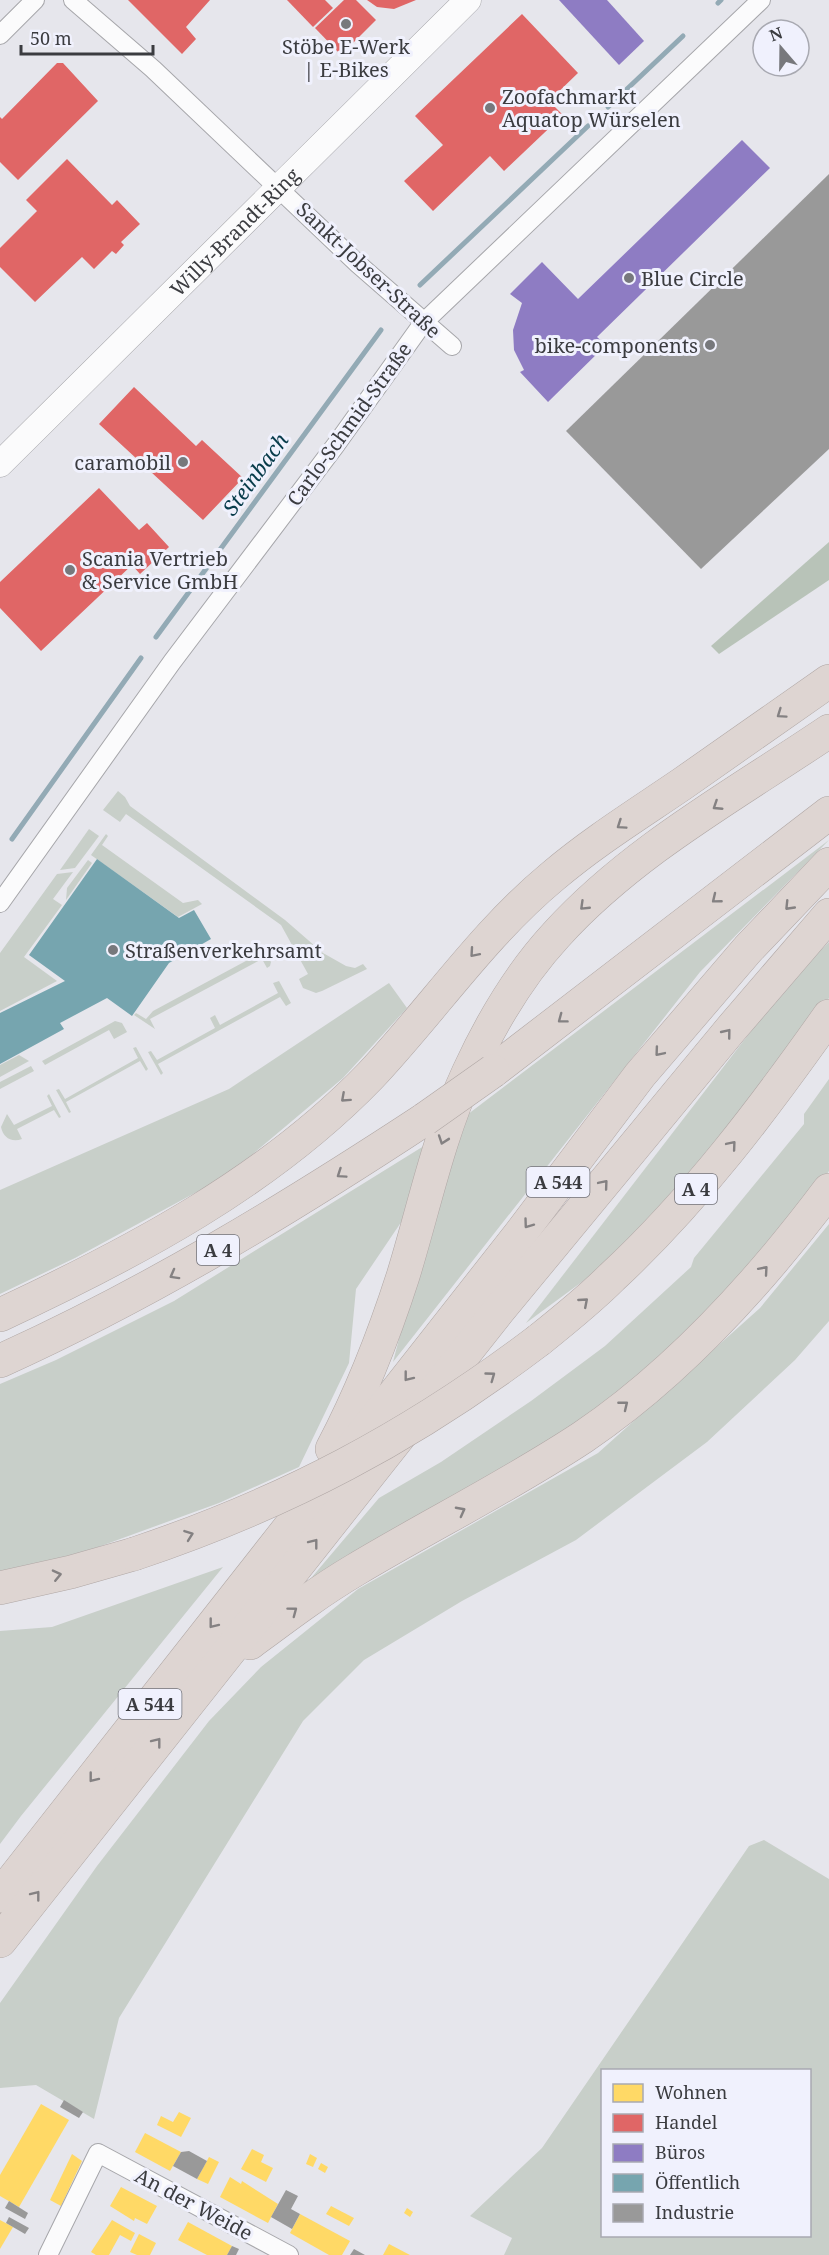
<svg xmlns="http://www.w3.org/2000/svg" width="829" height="2255" font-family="'Noto Serif',serif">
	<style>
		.green { fill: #c8cfc9; fill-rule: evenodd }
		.forest { fill: #b8c3b8 }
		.homes { fill: #ffd966 }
		.shops { fill: #e06666 }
		.offices { fill: #8e7cc3 }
		.public { fill: #76a5af }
		.industry { fill: #999 }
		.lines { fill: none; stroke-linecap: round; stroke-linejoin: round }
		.stream { stroke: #93aab5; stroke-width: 5 }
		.street-casing { stroke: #a6a6aa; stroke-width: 20 }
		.secondary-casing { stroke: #a6a6aa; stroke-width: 27 }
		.highway-casing { stroke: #b0a7a5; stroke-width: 34 }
		.street { stroke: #fbfbfc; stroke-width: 18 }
		.secondary { stroke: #fbfbfc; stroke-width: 26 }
		.highway { stroke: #ded5d2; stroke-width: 33 }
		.highway-bridge-casing { stroke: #b0a7a5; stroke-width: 34; stroke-linecap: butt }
		.highway-bridge { stroke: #ded5d2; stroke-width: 33 }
		.oneway { stroke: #848182 }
		.poi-dot { fill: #77787c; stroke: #f0f1fd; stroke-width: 2 }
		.labels { text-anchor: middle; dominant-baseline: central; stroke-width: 6; stroke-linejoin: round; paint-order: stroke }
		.shield { fill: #f0f1fd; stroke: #717279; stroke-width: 1.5 }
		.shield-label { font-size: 18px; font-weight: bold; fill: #3b3c40 }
		.poi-label { font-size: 20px; fill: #3b3c40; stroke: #f0f1fd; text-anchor: start }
		.street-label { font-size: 20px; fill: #3b3c40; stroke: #f0f1fd }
		.water-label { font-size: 21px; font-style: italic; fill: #083c4b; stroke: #f0f1fd }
	</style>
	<rect width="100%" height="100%" fill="#e6e6ec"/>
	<g class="green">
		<path d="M118 791 125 797 130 806 285 920 323 953 346 966 355 968 363 964 367 969 322 991 316 993 303 988 299 979 308 974 281 925 126 814 120 822 103 810Z"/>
		<path d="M89 829 99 836 75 868 60 870Z"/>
		<path d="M106 834 108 836 102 845 183 903 198 900 202 904 178 917 91 855Z"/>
		<path d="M829 840 700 972 393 1362 455 1124Z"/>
		<path d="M88 860 92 863 66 900 67 888Z"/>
		<path d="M73 872 53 899 62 905 24 957 57 981 0 1011V953L57 874Z"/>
		<path d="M256 942 260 943 271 962 270 966 267 968 262 959 150 1019 155 1029 134 1015 136 1013 146 1019 153 1011 259 954 253 943Z"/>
		<path d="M829 942V998L765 1085 658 1212 594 1273 526 1323 792 978Z"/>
		<path d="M279 981 291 1003 286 1006 280 997 158 1064 163 1073 161 1075 148 1052 151 1051 157 1060 215 1028 210 1018 215 1015 220 1025 278 993 273 983Z"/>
		<path d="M389 983 407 1008 343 1078 228 1175 75 1258 0 1294V1190L229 1089Z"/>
		<path d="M115 1021 122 1023 127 1032 114 1039 109 1030 45 1065 42 1061Z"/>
		<path d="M136 1047 148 1069 146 1071 140 1061 66 1102 71 1112 69 1113 56 1090 59 1089 65 1099 138 1058 133 1048Z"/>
		<path d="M19 1055 29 1061 0 1077V1065Z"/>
		<path d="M31 1066 34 1071 0 1089V1082Z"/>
		<path d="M829 1079V1171L793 1224 735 1288 593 1418 301 1590 379 1498 441 1462 531 1401 605 1346 691 1267 694 1258 804 1124V1114Z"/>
		<path d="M49 1094 61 1117 59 1118 54 1110 17 1129 22 1139C11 1143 3 1137 1 1127L7 1114 14 1125 52 1106 47 1096Z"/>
		<path d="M427 1144 408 1212 356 1289 349 1363 299 1467 219 1503 57 1562 0 1572V1384L56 1360 174 1301Z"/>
		<path d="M829 1224V1321L795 1360 707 1442 576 1540 462 1601 364 1660 303 1721 119 2018 94 2119 36 2085 0 2088V2003L97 1866 209 1721 261 1667 358 1589 598 1453 760 1308Z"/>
		<path d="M223 1567 21 1816 0 1844V1631L52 1627Z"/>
		<path d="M764 1840 829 1879V2255H504L512 2238 470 2216 542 2148 749 1846ZM602 2070H810V2236H602Z"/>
	</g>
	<path class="forest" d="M829 542V580L719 654 711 646Z"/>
	<g class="homes">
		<path d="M41 2104 69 2120 19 2207 0 2196V2175Z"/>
		<path d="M179 2112 191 2118 181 2137 157 2125 161 2116 173 2122Z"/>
		<path d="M145 2133 181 2152 170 2171 135 2152Z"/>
		<path d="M252 2149 264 2155 261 2162 273 2168 266 2182 241 2169Z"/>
		<path d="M72 2154 82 2161 61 2206 50 2200Z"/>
		<path d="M310 2154 317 2158 313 2167 306 2164Z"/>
		<path d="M209 2157 219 2162 208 2184 197 2179Z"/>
		<path d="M321 2163 328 2167 325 2173 318 2169Z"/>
		<path d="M230 2177 241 2184 242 2181 278 2204 268 2223 220 2197Z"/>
		<path d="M121 2187 157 2206 147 2224 135 2218 134 2221 110 2206Z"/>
		<path d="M331 2206 354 2218 349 2226 326 2214Z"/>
		<path d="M407 2208 413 2212 410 2217 404 2213Z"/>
		<path d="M300 2214 350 2241 342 2255H329L290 2233Z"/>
		<path d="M0 2220 13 2227 0 2249Z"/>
		<path d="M112 2220 135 2233 131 2241 120 2235 109 2255H96L91 2252Z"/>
		<path d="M188 2222 232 2246 227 2255H207L178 2240Z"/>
		<path d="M139 2234 156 2243 150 2255H137L130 2252Z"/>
		<path d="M389 2244 410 2255H383Z"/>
	</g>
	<g class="shops">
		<path d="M128 0H210L186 27 196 39 182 54Z"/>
		<path d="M287 0H325L333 8 313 27Z"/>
		<path d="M344 0H356L376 20 341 55 315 28Z"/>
		<path d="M367 0H416L394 9 377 7Z"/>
		<path d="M522 14 578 73 549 101 563 115 504 171 490 156 433 211 404 181 443 145 415 116Z"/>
		<path d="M57 63H63L98 101 18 180 0 162V117L2 119Z"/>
		<path d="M67 159 112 205 117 200 140 224 121 242 124 245 116 254 112 251 94 269 82 257 35 302 0 267V248L37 211 26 200Z"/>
		<path d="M134 387 196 446 202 440 243 478 203 520 99 424Z"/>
		<path d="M99 488 139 530 147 523 169 547 140 574 132 565 41 651 0 608V582Z"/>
	</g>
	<g class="offices">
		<path d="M559 0H607L644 41 619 65Z"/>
		<path d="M742 140 770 168 597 337 606 345 548 402 520 372 524 370 514 350 513 330 522 303 510 294 542 262 578 299Z"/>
	</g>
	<path class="public" d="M97 859 179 918 194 910 211 939 169 963 132 1016 107 998 60 1023 64 1029 0 1064V1013L65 981 29 955Z"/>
	<g class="industry">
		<path d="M829 174V449L701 569 566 431Z"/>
		<path d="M64 2100 83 2112 79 2118 60 2107Z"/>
		<path d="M189 2151 207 2161 197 2179 173 2166 181 2152Z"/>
		<path d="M286 2190 298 2196 291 2209 300 2214 292 2229 271 2217Z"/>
		<path d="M9 2201 28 2213 25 2219 5 2208Z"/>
		<path d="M9 2217 29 2228 25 2234 6 2223Z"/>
		<path d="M232 2246 239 2249 236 2255H227Z"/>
		<path d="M354 2249 365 2255H350Z"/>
	</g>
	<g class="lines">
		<g class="stream">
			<path d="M718 3 721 0"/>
			<path d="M608 107 683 36"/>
			<path d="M420 285 588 126"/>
			<path d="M156 637 381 330"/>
			<path d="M12 839 141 658"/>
		</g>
		<defs>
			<g id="street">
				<path d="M73 0 153 69 358 264 452 346"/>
				<path d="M0 35 35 0"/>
				<path d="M0 903 172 662 335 446 423 323 761 0"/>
				<path d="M48 2255 98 2153 289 2255"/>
			</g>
			<g id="secondary">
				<path id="s1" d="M0 464 468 0"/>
			</g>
			<g id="highway">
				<path d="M493 1071 829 813"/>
				<path d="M0 1315C133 1253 268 1182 371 1075 433 1009 483 934 553 876 593 842 638 814 682 784 731 750 780 715 829 681"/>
				<path d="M539 1340C564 1320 589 1300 612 1277 695 1200 764 1108 829 1016"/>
				<path d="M0 1361C150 1293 288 1209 425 1119"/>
				<path d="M332 1449C361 1394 384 1335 403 1276 424 1208 438 1138 468 1073 490 1025 520 974 556 935 632 851 736 794 829 731"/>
				<path d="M0 1588 71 1572 134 1554"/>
				<path d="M250 1643C285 1617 318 1592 355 1570 430 1525 509 1486 583 1437 679 1372 760 1282 829 1190"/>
				<path d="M0 1896 520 1234 640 1075 748 949 829 864"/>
				<path d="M0 1941 499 1310 731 1029 829 915"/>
			</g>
		</defs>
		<use href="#street" class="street-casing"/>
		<use href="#secondary" class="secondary-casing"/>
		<use href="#highway" class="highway-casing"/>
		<use href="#street" class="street"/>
		<use href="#secondary" class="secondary"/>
		<use href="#highway" class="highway"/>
		<defs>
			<g id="highway-bridge">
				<path d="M425 1119 493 1071"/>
				<path d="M134 1554C286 1503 411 1437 539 1340"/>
			</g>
		</defs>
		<use href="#highway-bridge" class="highway-bridge-casing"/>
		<use href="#highway-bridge" class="highway-bridge"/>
	</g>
	<defs><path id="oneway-chevron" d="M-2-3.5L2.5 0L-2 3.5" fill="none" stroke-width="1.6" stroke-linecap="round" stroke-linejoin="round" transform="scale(1.5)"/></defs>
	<g class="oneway">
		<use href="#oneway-chevron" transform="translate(781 714) rotate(145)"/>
		<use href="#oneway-chevron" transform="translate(717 806) rotate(147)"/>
		<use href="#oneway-chevron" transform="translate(621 825) rotate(146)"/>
		<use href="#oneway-chevron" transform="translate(716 899) rotate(141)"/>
		<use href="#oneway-chevron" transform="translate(584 906) rotate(136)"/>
		<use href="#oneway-chevron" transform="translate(789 906) rotate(134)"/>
		<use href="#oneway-chevron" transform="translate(474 953) rotate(131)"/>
		<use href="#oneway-chevron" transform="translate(562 1019) rotate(143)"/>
		<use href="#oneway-chevron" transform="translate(727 1033) rotate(-51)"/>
		<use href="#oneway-chevron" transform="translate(659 1052) rotate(130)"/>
		<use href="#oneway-chevron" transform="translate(345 1098) rotate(138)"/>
		<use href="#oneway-chevron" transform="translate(443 1140) rotate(109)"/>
		<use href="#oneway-chevron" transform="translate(732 1145) rotate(-50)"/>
		<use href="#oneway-chevron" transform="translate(341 1174) rotate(146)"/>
		<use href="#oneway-chevron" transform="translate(604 1184) rotate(-50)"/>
		<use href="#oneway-chevron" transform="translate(528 1224) rotate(126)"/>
		<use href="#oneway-chevron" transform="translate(764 1270) rotate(-49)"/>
		<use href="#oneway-chevron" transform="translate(174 1275) rotate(151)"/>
		<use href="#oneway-chevron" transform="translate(584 1302) rotate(-41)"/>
		<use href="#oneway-chevron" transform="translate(491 1376) rotate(-36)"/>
		<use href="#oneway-chevron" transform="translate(408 1377) rotate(128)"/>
		<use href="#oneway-chevron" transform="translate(624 1405) rotate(-39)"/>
		<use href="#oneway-chevron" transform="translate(461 1511) rotate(-28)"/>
		<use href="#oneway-chevron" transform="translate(189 1535) rotate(-20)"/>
		<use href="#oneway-chevron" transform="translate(314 1543) rotate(-52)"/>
		<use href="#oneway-chevron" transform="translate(57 1575) rotate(-13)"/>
		<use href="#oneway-chevron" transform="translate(293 1611) rotate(-37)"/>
		<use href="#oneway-chevron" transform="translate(213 1624) rotate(128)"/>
		<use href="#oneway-chevron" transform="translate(157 1742) rotate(-52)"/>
		<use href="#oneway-chevron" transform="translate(93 1778) rotate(128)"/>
		<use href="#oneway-chevron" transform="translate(36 1895) rotate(-52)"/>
	</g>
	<g class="poi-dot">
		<circle cx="346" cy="24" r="6"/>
		<circle cx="490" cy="108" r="6"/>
		<circle cx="629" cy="278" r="6"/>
		<circle cx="710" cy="345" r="6"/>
		<circle cx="183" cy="462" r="6"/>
		<circle cx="70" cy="570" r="6"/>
		<circle cx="113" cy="950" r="6"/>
	</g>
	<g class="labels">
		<g class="shield">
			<rect x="526.5" y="1167" width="63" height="30" rx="4.5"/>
			<rect x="675" y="1174" width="42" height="30" rx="4.5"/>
			<rect x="197" y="1235" width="42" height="30" rx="4.5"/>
			<rect x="118.5" y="1689" width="63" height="30" rx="4.5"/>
		</g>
		<g class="shield-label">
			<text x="558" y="1182">A 544</text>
			<text x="696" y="1189">A 4</text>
			<text x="218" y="1250">A 4</text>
			<text x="150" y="1704">A 544</text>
		</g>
		<g class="poi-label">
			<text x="346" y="46" text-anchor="middle">Stöbe E-Werk<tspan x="346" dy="23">| E-Bikes</tspan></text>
			<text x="502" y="96">Zoofachmarkt<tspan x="502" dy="23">Aquatop Würselen</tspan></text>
			<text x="641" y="278">Blue Circle</text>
			<text x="698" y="345" text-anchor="end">bike-components</text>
			<text x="171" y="462" text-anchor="end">caramobil</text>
			<text x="82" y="558">Scania Vertrieb<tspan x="82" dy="23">&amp; Service GmbH</tspan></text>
			<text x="125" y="950">Straßenverkehrsamt</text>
		</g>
		<g class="street-label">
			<text stroke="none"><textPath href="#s1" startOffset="330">Willy-Brandt-Ring</textPath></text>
			<text transform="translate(369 270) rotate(43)">Sankt-Jobser-Straße</text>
			<text transform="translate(349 424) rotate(-54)">Carlo-Schmid-Straße</text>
			<text transform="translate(194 2204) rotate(28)">An der Weide</text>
		</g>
		<g class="water-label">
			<text transform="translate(255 474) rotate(-54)">Steinbach</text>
		</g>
	</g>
	<rect x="601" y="2069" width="210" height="168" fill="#f0f1fd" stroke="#a8a9b1" stroke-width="1.5"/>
	<rect x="613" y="2084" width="30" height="18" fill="#ffd966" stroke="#a8a9b1" stroke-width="1.5"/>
	<text x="655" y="2099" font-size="18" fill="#3b3c40">Wohnen</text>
	<rect x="613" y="2114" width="30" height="18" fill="#e06666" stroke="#a8a9b1" stroke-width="1.5"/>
	<text x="655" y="2129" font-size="18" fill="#3b3c40">Handel</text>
	<rect x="613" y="2144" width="30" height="18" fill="#8e7cc3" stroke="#a8a9b1" stroke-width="1.5"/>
	<text x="655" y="2159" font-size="18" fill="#3b3c40">Büros</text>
	<rect x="613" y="2174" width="30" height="18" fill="#76a5af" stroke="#a8a9b1" stroke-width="1.5"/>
	<text x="655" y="2189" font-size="18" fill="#3b3c40">Öffentlich</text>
	<rect x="613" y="2204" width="30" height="18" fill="#999999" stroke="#a8a9b1" stroke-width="1.5"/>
	<text x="655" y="2219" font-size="18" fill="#3b3c40">Industrie</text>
	<g transform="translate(781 48) rotate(340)"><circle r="28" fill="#f0f1fd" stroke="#a8a9b1" stroke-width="1.5"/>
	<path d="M0-4.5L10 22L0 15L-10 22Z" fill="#77787c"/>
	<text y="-9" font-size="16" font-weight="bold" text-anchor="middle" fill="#3b3c40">N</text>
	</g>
	<path d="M21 45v9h132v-9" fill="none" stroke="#3b3c40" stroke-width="3"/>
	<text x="30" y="45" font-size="18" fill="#3b3c40" stroke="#f0f1fd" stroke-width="4.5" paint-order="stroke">50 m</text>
</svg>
